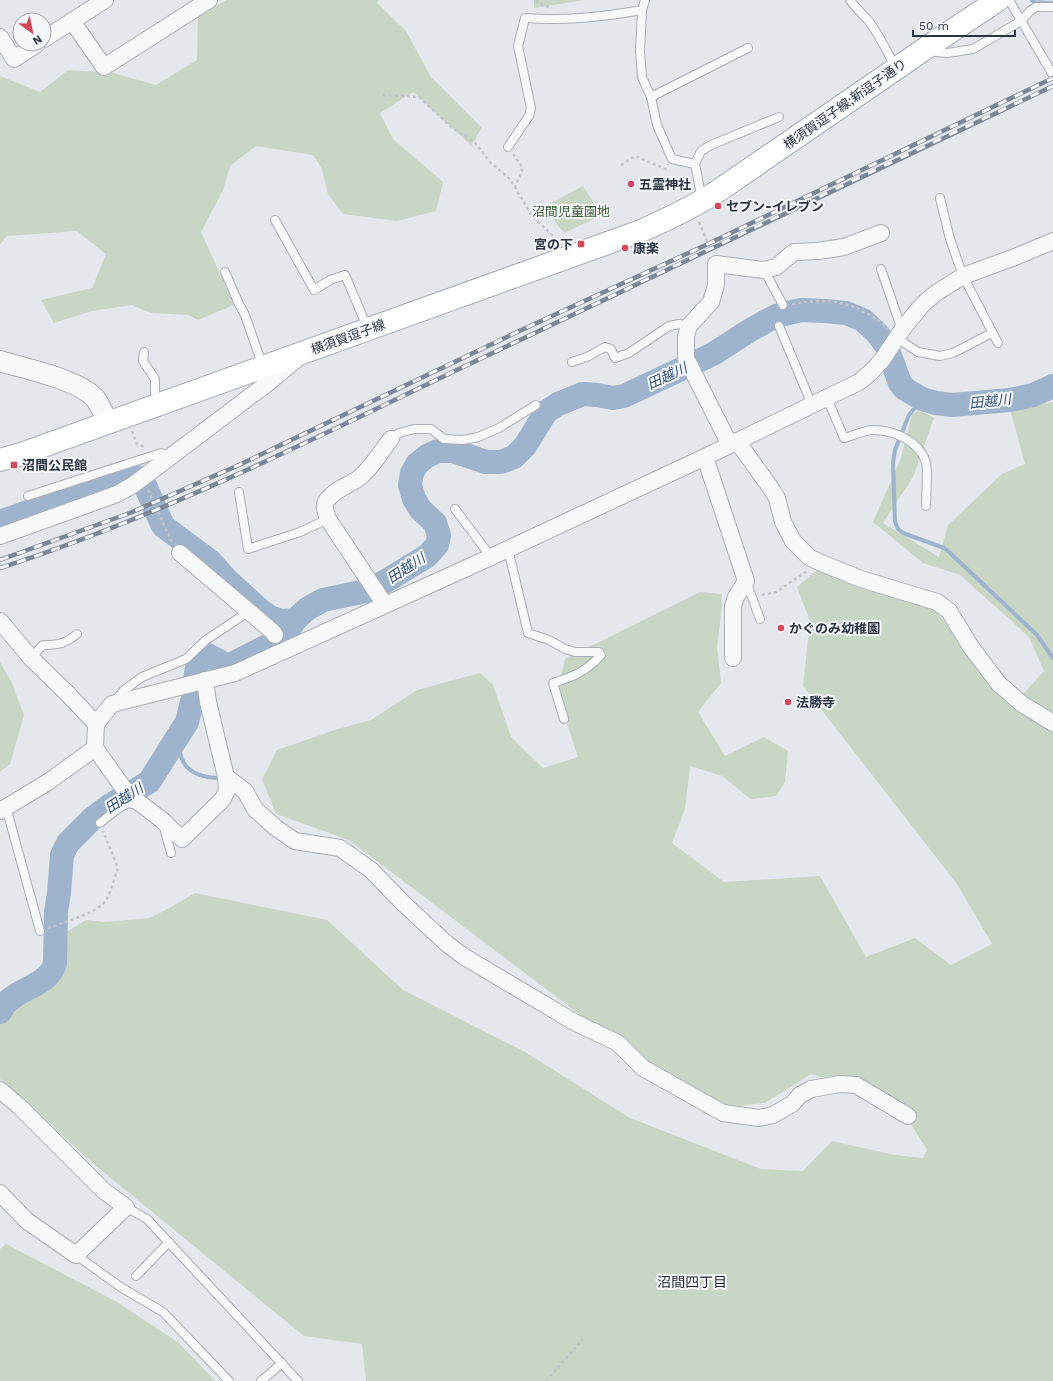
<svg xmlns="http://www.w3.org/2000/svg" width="1053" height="1381" font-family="'Work Sans','Noto Sans JP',sans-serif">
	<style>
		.green { fill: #c9d6c5 }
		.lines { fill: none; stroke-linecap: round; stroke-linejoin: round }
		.stream { stroke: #9fb4cc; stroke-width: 4 }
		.river { stroke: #9fb4cc; stroke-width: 24 }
		.service-casing { stroke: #a9aeb7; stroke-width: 10 }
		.minor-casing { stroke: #a9aeb7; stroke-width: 18 }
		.tertiary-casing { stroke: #a9aeb7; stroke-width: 22 }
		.primary-casing { stroke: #a3abb8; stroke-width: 24 }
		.path { stroke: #c2c5cb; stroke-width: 2.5; stroke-dasharray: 3 3; stroke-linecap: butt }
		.service { stroke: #f7f8fa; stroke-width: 8 }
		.minor { stroke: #f7f8fa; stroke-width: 16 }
		.tertiary { stroke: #f7f8fa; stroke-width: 20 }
		.primary { stroke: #fff; stroke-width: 22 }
		.rail-casing { stroke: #7d8696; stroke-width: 4.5 }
		.rail { stroke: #f4f6f9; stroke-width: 3; stroke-dasharray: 9; stroke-linecap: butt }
		.poi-dot { fill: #d1495b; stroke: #f4f6f9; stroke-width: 1.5 }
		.labels { text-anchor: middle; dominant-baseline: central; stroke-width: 4; stroke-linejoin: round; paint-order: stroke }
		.street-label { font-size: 13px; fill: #2b3445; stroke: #f4f6f9 }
		.poi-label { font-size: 13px; font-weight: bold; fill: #2b3445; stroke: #f4f6f9; text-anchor: start }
		.park-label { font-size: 13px; fill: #3f6138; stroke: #f4f6f9 }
		.water-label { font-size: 14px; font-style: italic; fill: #34527a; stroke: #f4f6f9 }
		.neighbourhood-label { font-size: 14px; fill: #1d2536; stroke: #f4f6f9 }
	</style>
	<rect width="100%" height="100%" fill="#e4e7ec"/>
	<g class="green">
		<path d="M227 0H379L377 3 406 31 431 77 482 128 471 145 413 92 380 113 393 139 443 182 436 211 397 221 343 214 328 194 322 169 313 155 256 146 230 166 223 190 201 232 234 305 198 320 188 315 151 313 132 305 92 311 54 323 41 300 92 288 106 254 77 231 7 236 0 244V76L40 92 68 70 113 73 156 85 197 60 198 15Z"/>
		<path d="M534 0H584L534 8Z"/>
		<path d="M583 186 602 215 564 233 543 207Z"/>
		<path d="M1053 402V1381H366L362 1344 304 1336 96 1166 0 1079V1014L44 974 58 937 86 920 105 922 150 918 171 907 195 893 327 920 403 990 525 1052 630 1118 761 1169 803 1171 832 1141 895 1155 923 1158 927 1150 896 1100 811 1074 765 1103 729 1107 620 1045 349 840 276 814 262 779 277 750 338 729 371 720 417 690 480 673 493 685 511 737 543 768 578 757 557 694 565 659 700 592 722 594 721 615 717 646 721 683 698 712 725 756 764 737 788 751 785 782 776 796 751 799 722 776 690 766 685 809 672 843 724 882 820 876 866 957 915 938 951 965 992 944 957 884 803 686 810 621 797 587 817 570 857 587 934 610 964 644 1011 704 1026 691 1044 671 1029 637 960 575 923 563 873 522 901 458 912 414 920 410 934 418 913 477 883 523 939 557 948 525 1002 474 1025 464 1010 409Z"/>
		<path d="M0 662 11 681 24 715 10 764 0 772Z"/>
		<path d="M6 1244 117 1302 179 1343 215 1381H0V1249Z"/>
	</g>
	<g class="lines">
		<g class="stream">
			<path d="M1032 0 1034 2 1053 3"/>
			<path d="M922 399 909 415 895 450 893 463 895 522 898 529 903 533 944 548 949 552 1037 635 1053 658"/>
			<path d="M178 737C179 744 179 752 182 759 188 775 207 778 222 778"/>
		</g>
		<g class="river">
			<path d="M0 522 106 484 126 477H137L144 483 163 526 210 561 227 580 260 610 270 617 280 621 295 620"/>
			<path d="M0 1012C2 1009 3 1006 5 1004 20 987 49 986 55 963L56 912 59 893 62 855 68 843 93 818 109 806 149 782 187 722 193 698 198 658 206 654 228 666 283 638 295 620 307 609 323 600 366 591 386 581 427 556 437 545 439 535 435 523 421 510 414 499 410 485 412 473 417 464 427 456 438 451H453L486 462H501L514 457 525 446 546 412 558 404 583 394 597 395 613 398 624 396 713 354 752 329 776 316 801 310 825 311 846 313 863 320 877 333 886 345 900 383 905 389 922 399 936 403 952 405 1010 400 1033 395 1053 386"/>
		</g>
		<defs>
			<g id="service">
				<path d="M645 0 642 10 640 52 642 77 651 97 657 125 672 159 695 164 702 200"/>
				<path d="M850 0C855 7 861 13 867 19 877 30 888 54 896 68"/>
				<path d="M1009 0 1053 75"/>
				<path d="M931 48 936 52 948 53 973 49 1021 21 1030 11 1036 7H1053"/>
				<path d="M651 97 748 48"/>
				<path d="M508 147 529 116 531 108 518 46 525 18C567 21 601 17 642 10"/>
				<path d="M695 164 701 151 711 145 779 117"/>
				<path d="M940 198 950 239 963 276 998 343"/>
				<path d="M275 220 314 290 330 280 345 275 368 329"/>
				<path d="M881 269 902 330"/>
				<path d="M764 270 783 305"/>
				<path d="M225 272 239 304 245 315 263 367"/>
				<path d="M779 326 812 405"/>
				<path d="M897 338 918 352 940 356 953 353 992 333"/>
				<path d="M144 352 143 361 155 379V405"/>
				<path d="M572 362 587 357 605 347 611 349 615 358 629 353 669 326 679 324 689 326"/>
				<path d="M827 398 844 438C853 436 864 430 873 430 894 430 919 441 926 462 928 470 926 496 926 506"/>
				<path d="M391 439 399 433 414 429H431L444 439 463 440 478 437 499 428 536 405"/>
				<path d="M239 492 248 549 300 532 328 519"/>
				<path d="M28 496 161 453 171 456"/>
				<path d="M455 509 491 557"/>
				<path d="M508 549 528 633 549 640 565 649 575 652H599L601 655C585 672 575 676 553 683L564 719"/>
				<path d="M746 581 760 619"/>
				<path d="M31 658 43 645C58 645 65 644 77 634"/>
				<path d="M114 702 124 690 142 677 186 659 206 640 248 612"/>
				<path d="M6 807 40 931"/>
				<path d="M100 823 116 810 132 800"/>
				<path d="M164 827 171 853"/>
				<path d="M126 1207 147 1219 298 1381"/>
				<path d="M76 1255 122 1288 163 1312 229 1381"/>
				<path d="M136 1276 169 1242"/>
				<path d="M261 1381 282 1363"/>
			</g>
			<g id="minor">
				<path d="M72 21 104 67 209 0"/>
				<path d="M0 37 14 59 37 44"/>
				<path d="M44 39 105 0"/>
				<path d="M737 441 770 487 777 498 783 522 793 541 809 557 819 562 861 579 937 602 949 611 971 647 999 684 1022 704 1053 723"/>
				<path d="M730 445 686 358V336L689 326 711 302 716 285V264L764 270 776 267 794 252 818 251 844 247 881 233"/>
				<path d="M705 457 746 581 736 597 733 606V658"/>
				<path d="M0 536 117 494 133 485 264 386 297 359"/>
				<path d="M180 553 273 632 275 635"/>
				<path d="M385 605 328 519C326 512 322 505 328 499 335 489 350 485 359 478 372 468 381 451 391 439"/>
				<path d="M0 621 31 658 69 695 96 724"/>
				<path d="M95 748 132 800 137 801 162 820 182 839 223 799 227 790 226 777 208 702 205 680"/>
				<path d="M226 777 245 791 255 809 276 828 295 841 340 848 371 870 403 903 446 943 463 956 574 1022 618 1043 643 1068 723 1113 759 1118 773 1115 792 1104 800 1095 811 1089 840 1084 856 1085 908 1116"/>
				<path d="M0 811 48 782 95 748 96 724 112 704 235 673 491 557 705 457 859 382 871 372 882 360 902 330 922 305 936 293 963 276 1015 257 1053 241"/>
				<path d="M0 1090 20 1107 104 1191 126 1207 76 1255 27 1221 0 1193"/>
			</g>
			<path id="tertiary" d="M0 361C26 369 77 379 95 398 100 405 104 415 109 423"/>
			<path id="primary" d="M0 460 21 454 641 231C668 219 694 207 718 191L929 46 998 0"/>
		</defs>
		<use href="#service" class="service-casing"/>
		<use href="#minor" class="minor-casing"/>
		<use href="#tertiary" class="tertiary-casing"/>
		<use href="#primary" class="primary-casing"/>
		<g class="path">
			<path d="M536 0 544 6 552 7"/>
			<path d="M383 95 419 97 450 126 475 143 491 163 510 179 532 216 552 235 557 244"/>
			<path d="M513 154 523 168 515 187"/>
			<path d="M621 165 635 156 668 170"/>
			<path d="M699 222 711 251"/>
			<path d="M792 304C832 297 856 302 888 328"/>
			<path d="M132 431 137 444 145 447"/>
			<path d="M148 490 172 542"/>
			<path d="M762 595 776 592 807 571"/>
			<path d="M48 928C62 923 100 912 106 900 112 890 114 878 118 868L103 831"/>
			<path d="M546 1381 583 1339"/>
		</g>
		<use href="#service" class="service"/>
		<use href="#minor" class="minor"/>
		<use href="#tertiary" class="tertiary"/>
		<use href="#primary" class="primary"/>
		<defs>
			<g id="rail">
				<path d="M0 560 130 513 239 465 515 333 708 244 1053 78"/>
				<path d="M0 568C159 517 309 441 459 369 657 275 854 179 1053 86"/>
			</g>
		</defs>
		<use href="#rail" class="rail-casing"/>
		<use href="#rail" class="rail"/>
	</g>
	<g class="poi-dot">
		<circle cx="631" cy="184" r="4"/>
		<circle cx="718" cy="206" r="4"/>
		<rect x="577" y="240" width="8" height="8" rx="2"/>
		<circle cx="625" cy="248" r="4"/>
		<rect x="10" y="461" width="8" height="8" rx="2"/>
		<circle cx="781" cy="628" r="4"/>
		<circle cx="788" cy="702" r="4"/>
	</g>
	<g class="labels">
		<g class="street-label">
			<text transform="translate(845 104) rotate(-35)">横須賀逗子線;新逗子通り</text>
			<text transform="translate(348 337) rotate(-20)">横須賀逗子線</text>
		</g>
		<g class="poi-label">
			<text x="639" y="184">五霊神社</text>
			<text x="726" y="206">セブン-イレブン</text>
			<text x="573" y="244" text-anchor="end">宮の下</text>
			<text x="633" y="248">康楽</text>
			<text x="22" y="465">沼間公民館</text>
			<text x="789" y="628">かぐのみ幼稚園</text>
			<text x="796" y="702">法勝寺</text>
		</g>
		<g class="park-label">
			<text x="571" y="211">沼間児童園地</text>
		</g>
		<g class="water-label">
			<text transform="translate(667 376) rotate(-25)">田越川</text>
			<text transform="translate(990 401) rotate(-6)">田越川</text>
			<text transform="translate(406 568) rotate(-33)">田越川</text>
			<text transform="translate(124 798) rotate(-33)">田越川</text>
		</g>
		<g class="neighbourhood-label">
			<text x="692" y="1282">沼間四丁目</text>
		</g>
	</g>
	<g transform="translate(32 32) rotate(147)"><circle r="19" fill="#f4f6f9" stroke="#a4a8b1"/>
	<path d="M0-3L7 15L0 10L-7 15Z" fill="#d1495b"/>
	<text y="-6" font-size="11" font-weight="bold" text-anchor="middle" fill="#2b3445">N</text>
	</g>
	<path d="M913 30v6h102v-6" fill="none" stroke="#2b3445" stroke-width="2"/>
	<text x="919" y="30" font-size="12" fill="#2b3445" stroke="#f4f6f9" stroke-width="3" paint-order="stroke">50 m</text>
</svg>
